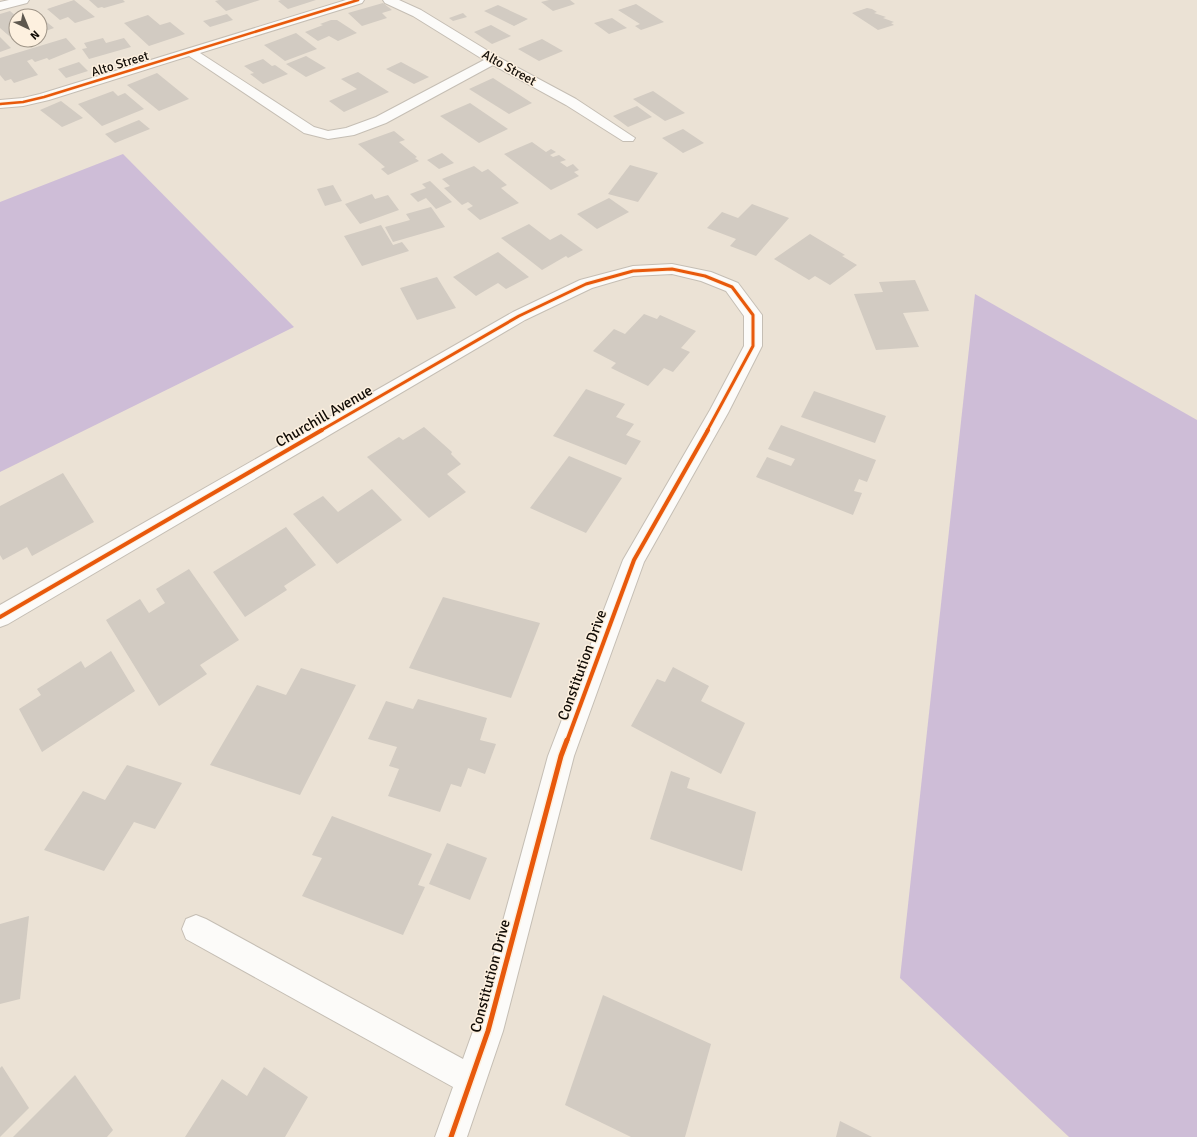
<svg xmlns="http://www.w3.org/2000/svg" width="1197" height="1137" font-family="Signika,sans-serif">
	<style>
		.forest { fill: #cebdd7 }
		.building { fill: #d2cbc2 }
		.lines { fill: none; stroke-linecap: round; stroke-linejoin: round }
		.minor-casing { stroke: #c5beb4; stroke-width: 2 }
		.minor { fill: #fcfbf9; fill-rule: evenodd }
		.cycleway-far3-casing { stroke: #fdf0df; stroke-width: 4 }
		.cycleway-far2-casing { stroke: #fdf0df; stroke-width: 5 }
		.cycleway-far1-casing { stroke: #fdf0df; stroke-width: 6 }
		.cycleway-casing { stroke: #fdf0df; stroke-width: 8 }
		.cycleway-far3 { stroke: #e8590c; stroke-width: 2.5 }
		.cycleway-far2 { stroke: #e8590c; stroke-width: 3 }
		.cycleway-far1 { stroke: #e8590c; stroke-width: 4 }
		.cycleway { stroke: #e8590c; stroke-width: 5 }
		.labels { text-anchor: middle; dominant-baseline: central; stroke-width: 3; stroke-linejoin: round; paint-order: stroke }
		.far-street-label { font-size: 13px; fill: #110c06; stroke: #fdf0df }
		.street-label { font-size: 15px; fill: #110c06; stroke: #fdf0df }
	</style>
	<rect width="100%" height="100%" fill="#ebe2d5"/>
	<g class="forest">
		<path d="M123 154 294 327 0 472V202Z"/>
		<path d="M975 294 1197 420V1137H1069L900 978Z"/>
	</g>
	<g class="building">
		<path d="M74 0 95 17 75 23 68 17 60 20 47 9Z"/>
		<path d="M89 0H123L125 2 104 8 102 7 98 8Z"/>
		<path d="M219 0H260L226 11 215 1Z"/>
		<path d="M281 0H316L288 9 278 1Z"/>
		<path d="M549 0H570L575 4 553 11 541 2Z"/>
		<path d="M383 3 392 10 382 13 387 18 362 26 348 13Z"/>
		<path d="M636 4 664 22 641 30 635 26 640 24 618 10Z"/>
		<path d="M498 5 528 19 514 26 484 11Z"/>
		<path d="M867 8 872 9 877 12 874 13 886 17 883 18 894 22 891 23 894 25 878 30 852 13Z"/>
		<path d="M10 11 16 16 13 17 16 19V41H15L0 28V14Z"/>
		<path d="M463 13 467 17 453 21 449 18Z"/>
		<path d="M227 14 233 20 210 27 203 21Z"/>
		<path d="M148 15 160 25 170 22 185 34 149 46 124 23Z"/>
		<path d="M612 18 627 28 609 34 594 23Z"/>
		<path d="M43 19 54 28 40 33V20Z"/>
		<path d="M331 20H337L357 33 338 41 329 36 318 41 305 32 323 25 320 24Z"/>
		<path d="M491 25 511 36 492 44 474 32Z"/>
		<path d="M296 33 317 49 285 61 264 45Z"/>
		<path d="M0 37 11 48 0 52Z"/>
		<path d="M66 38 76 49 49 60 47 58 35 62 32 59 27 61 38 75 14 83 11 79 5 81 0 75V58Z"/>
		<path d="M103 38 106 43 124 38 131 47 89 59 82 49 87 48 84 43Z"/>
		<path d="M542 39 563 51 539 61 518 49Z"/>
		<path d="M306 56 326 68 306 77 286 64Z"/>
		<path d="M263 59 272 66 275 65 288 74 263 84 250 74 254 73 244 66Z"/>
		<path d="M79 62 88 71 66 78 58 69Z"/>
		<path d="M401 62 429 77 414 84 386 69Z"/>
		<path d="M358 72 389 92 344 112 329 101 357 89 341 79Z"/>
		<path d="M157 73 189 99 159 111 127 85Z"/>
		<path d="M493 78 532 103 509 114 469 89Z"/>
		<path d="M113 91 118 96 125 93 144 109 102 126 78 104Z"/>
		<path d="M653 91 685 113 665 121 633 99Z"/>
		<path d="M61 101 83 118 62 127 40 110Z"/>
		<path d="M470 103 508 129 479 143 440 116Z"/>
		<path d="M637 106 652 117 628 127 613 116Z"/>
		<path d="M139 120 150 129 115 143 105 134Z"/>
		<path d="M683 129 704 143 683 153 662 138Z"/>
		<path d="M394 131 405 140 399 142 417 157 415 158 419 161 388 175 381 169 385 167 358 144Z"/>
		<path d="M532 142 546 152 551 149 556 152 550 155 553 157 559 155 566 160 560 162 567 167 573 164 579 170 574 172 579 176 551 190 504 154Z"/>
		<path d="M442 153 454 163 439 169 427 160Z"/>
		<path d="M630 165 658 173 638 202 608 194Z"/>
		<path d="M474 166 482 172 488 169 507 185 501 188 519 203 480 220 467 209 473 206 468 202 462 205 444 188 450 186 442 179Z"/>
		<path d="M430 181 452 202 436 209 426 198 418 202 410 194 426 188 422 184Z"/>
		<path d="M333 185 342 201 325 206 317 189Z"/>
		<path d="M372 194 375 199 388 195 399 210 360 224 345 204Z"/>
		<path d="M609 198 629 212 597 229 577 214Z"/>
		<path d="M752 204 789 218 756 256 730 246 736 239 707 228 722 212 738 218Z"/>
		<path d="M431 207 445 227 393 242 385 227 410 220 406 214Z"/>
		<path d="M529 224 550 240 561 234 583 250 568 258 566 256 542 270 501 238Z"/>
		<path d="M381 225 393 245 402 242 409 251 362 266 344 236Z"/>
		<path d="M810 234 845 255 842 256 857 265 830 285 815 276 809 280 774 259Z"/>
		<path d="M498 252 529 277 506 289 498 283 476 296 453 277Z"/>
		<path d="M437 277 456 308 417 320 400 288Z"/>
		<path d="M915 280 929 311 903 313 919 347 876 350 854 294 883 292 879 282Z"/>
		<path d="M644 314 657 319 660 315 696 331 681 348 690 352 673 372 664 368 648 386 611 368 616 363 593 351 614 329 625 334Z"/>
		<path d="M586 389 625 404 616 417 634 424 626 435 641 441 626 465 553 436Z"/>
		<path d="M814 391 886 416 875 443 801 417Z"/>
		<path d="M781 425 876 460 867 482 859 479 854 491 862 493 853 515 756 477 767 457 791 466 795 459 768 449Z"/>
		<path d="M424 427 452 452 451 454 461 464 447 474 466 492 429 518 367 457 399 437 403 440Z"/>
		<path d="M569 456 622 478 586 533 530 508Z"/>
		<path d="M63 473 94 522 32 556 27 547 3 560 0 555V506Z"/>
		<path d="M372 489 402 520 337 564 293 514 323 496 338 512Z"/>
		<path d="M286 527 316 565 284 586 287 590 245 617 213 572Z"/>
		<path d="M189 569 239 640 200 665 207 674 159 706 106 620 140 599 149 613 165 603 156 589Z"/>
		<path d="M443 597 540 623 511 698 409 668Z"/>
		<path d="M111 651 135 691 42 752 19 709 41 695 37 689 81 661 85 668Z"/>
		<path d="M673 667 709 686 701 701 745 723 721 774 631 726 657 679 665 682Z"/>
		<path d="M301 668 356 685 300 795 210 765 257 685 286 695Z"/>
		<path d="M418 699 487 718 480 740 496 744 485 774 468 768 461 787 451 784 440 812 388 796 399 769 389 766 397 747 368 739 386 701 413 709Z"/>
		<path d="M127 765 182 783 155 829 134 822 104 871 44 850 83 791 105 800Z"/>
		<path d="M671 771 690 778 687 788 756 812 742 871 650 839Z"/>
		<path d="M332 816 432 854 418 885 425 887 403 935 302 896 322 858 312 855Z"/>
		<path d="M447 843 487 858 470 900 429 884Z"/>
		<path d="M29 916 20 999 0 1004V924Z"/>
		<path d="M603 995 711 1044 685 1137H631L565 1105Z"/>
		<path d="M2 1066 29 1108 0 1137V1068Z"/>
		<path d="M264 1067 308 1097 285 1137H185L222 1079 247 1096Z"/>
		<path d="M75 1075 113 1130 107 1137H13Z"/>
		<path d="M840 1121 872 1137H836Z"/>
	</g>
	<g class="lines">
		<defs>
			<g id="minor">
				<path d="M9 0H29L27 3 0 10V2Z"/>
				<path d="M346 0H364L362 3 200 53 314 127 328 131 346 128 376 117 484 60 413 16 385 3 383 0H399L421 10 498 57 576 99 635 138 633 141H623L566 105 493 65 386 123 354 135 328 139 304 133 189 56 49 100 23 106 0 108V100L23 98 40 94Z"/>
				<path d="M672 264 711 272 738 283 762 315V346L728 413 644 562 574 756 503 1031 467 1137H435L453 1087 186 939 182 929 186 919 196 915 206 919 463 1059 473 1031 548 756 623 560 710 410 744 346V316L726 291 701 281 672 274 633 276 592 288 525 320 8 624 0 627V605L513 312 580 280 633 266Z"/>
			</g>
		</defs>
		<use href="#minor" class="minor-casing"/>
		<use href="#minor" class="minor"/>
		<defs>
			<path id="cycleway-far3" d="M0 104 23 102 44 97 358 0"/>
			<path id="cycleway-far2" d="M320 431 519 316 586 284 633 271 672 269 705 276 732 287 753 315V346L707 431"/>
			<g id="cycleway-far1">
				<path d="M0 617 322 430"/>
				<path d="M567 741 634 560 708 430"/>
			</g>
			<path id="cycleway" d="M451 1137 488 1031 561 756 567 740"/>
		</defs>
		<use href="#cycleway-far3" class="cycleway-far3-casing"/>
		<use href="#cycleway-far2" class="cycleway-far2-casing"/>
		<use href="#cycleway-far1" class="cycleway-far1-casing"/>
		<use href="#cycleway" class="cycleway-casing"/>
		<use href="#cycleway-far3" class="cycleway-far3"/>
		<use href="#cycleway-far2" class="cycleway-far2"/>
		<use href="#cycleway-far1" class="cycleway-far1"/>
		<use href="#cycleway" class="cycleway"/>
	</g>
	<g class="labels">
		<g class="far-street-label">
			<text transform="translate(120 64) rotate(-17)">Alto Street</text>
			<text transform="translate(509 68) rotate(29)">Alto Street</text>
		</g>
		<g class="street-label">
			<text transform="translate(324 416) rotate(-30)">Churchill Avenue</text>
			<text transform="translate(582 665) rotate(-70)">Constitution Drive</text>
			<text transform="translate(490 976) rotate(-75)">Constitution Drive</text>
		</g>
	</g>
	<g transform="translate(28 28) rotate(136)"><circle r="19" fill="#fdf0df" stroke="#9f9588"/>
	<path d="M0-3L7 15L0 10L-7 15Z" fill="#5d574e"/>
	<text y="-6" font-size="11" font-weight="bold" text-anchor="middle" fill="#110c06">N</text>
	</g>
</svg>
